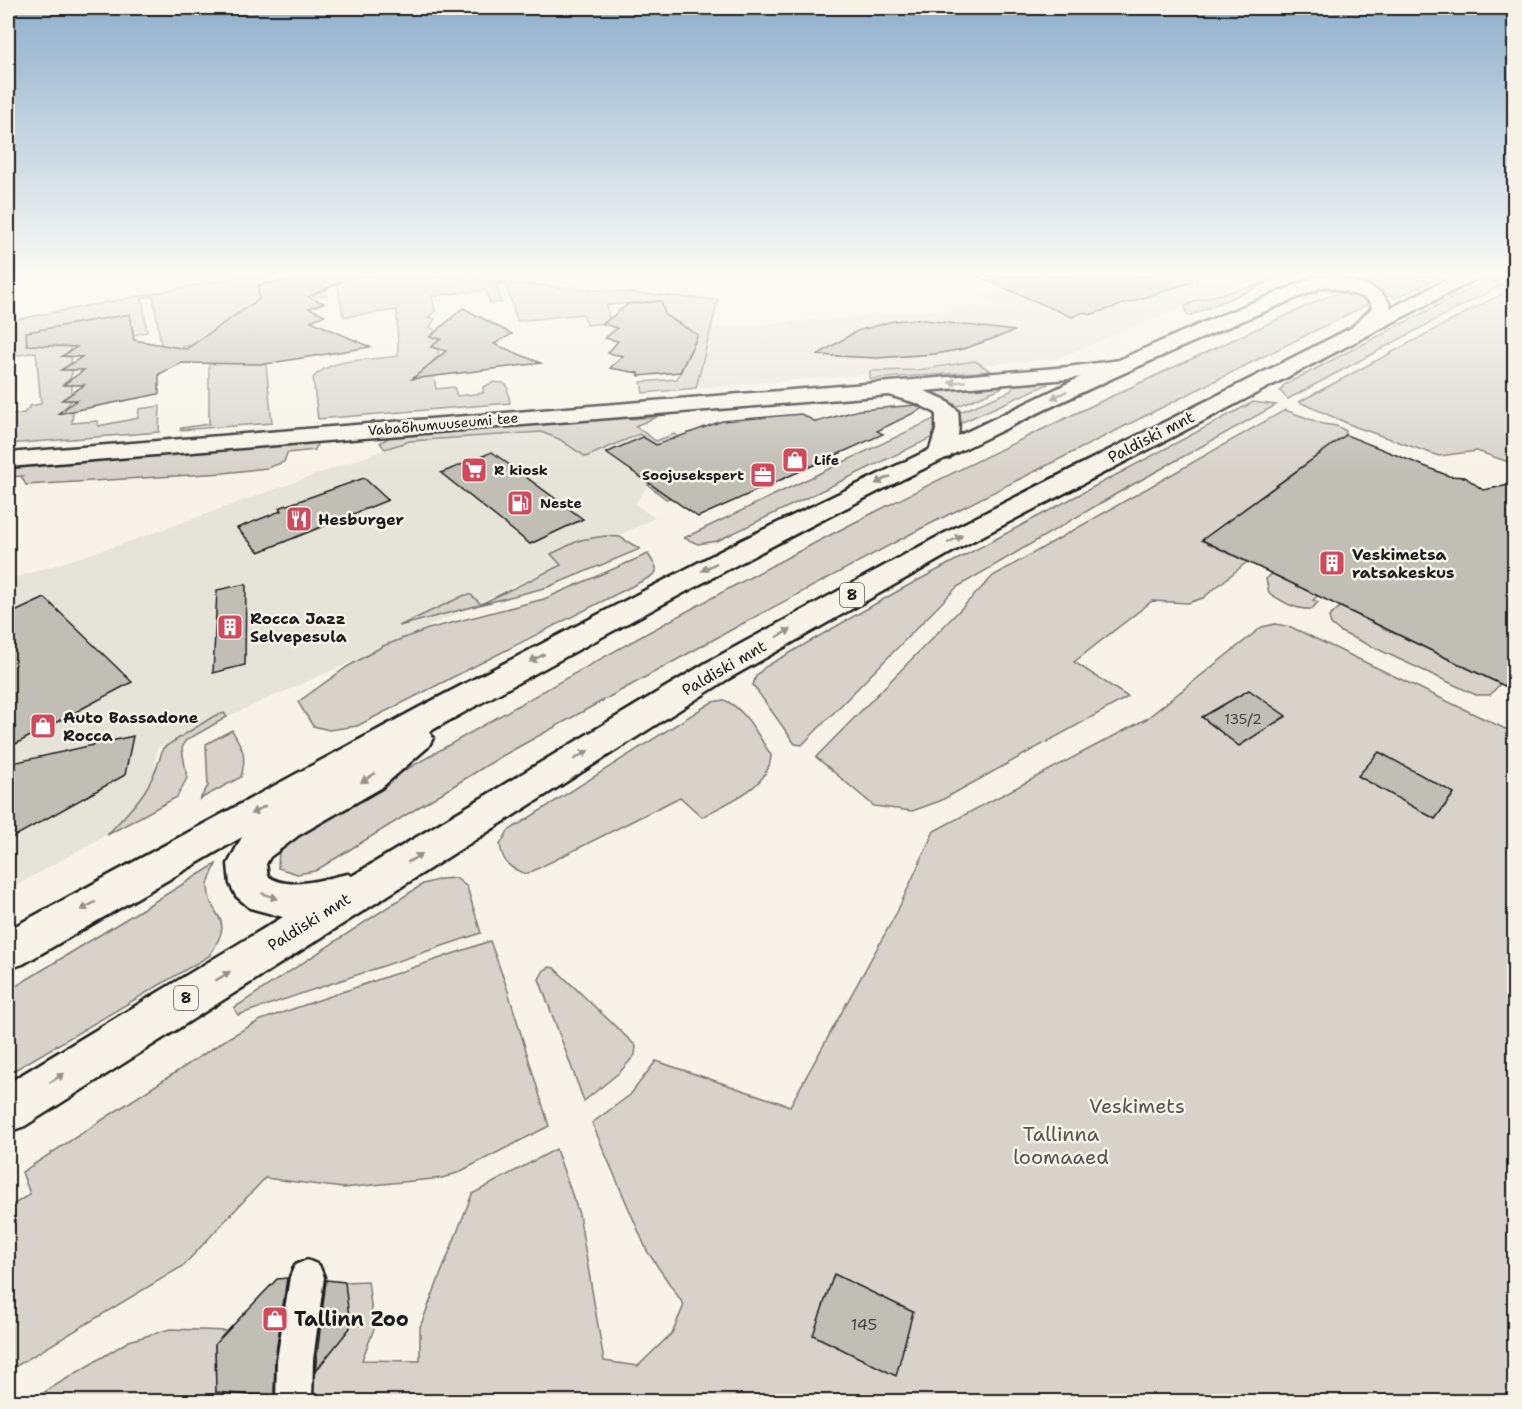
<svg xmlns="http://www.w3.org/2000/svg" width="1522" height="1409" font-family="'Shantell Sans',sans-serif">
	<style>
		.built { fill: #e6e3d9 }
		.green { fill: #d7d3cb; stroke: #7a7874; stroke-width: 1.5; fill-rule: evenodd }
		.building { fill: #c0beb5; stroke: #1c1c1c; stroke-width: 1.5 }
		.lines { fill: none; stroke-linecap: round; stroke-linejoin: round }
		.pedestrian-casing { stroke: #1c1c1c; stroke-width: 5 }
		.tertiary-casing { stroke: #1c1c1c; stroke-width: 5 }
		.primary-casing { stroke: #1c1c1c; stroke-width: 5 }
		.pedestrian { fill: #f7f3e8; fill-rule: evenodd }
		.tertiary { fill: #f7f3e8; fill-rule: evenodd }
		.primary { fill: #f7f3e8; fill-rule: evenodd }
		.oneway { fill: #94928c }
		.labels { text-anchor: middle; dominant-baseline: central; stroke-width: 5; stroke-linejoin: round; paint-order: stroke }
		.far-street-label { font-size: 14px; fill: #1c1c1c; stroke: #f7f3e8 }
		.far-poi-label { font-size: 14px; font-weight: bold; fill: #1c1c1c; stroke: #f7f3e8; text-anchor: start }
		.number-label { font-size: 14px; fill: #454442 }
		.shield { fill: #f7f3e8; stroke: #5e5c59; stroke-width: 1.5 }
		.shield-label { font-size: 15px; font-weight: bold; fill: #1c1c1c }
		.street-label { font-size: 16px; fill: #1c1c1c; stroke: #f7f3e8 }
		.poi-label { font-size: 16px; font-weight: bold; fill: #1c1c1c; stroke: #f7f3e8; text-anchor: start }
		.near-number-label { font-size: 16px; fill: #454442 }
		.near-park-label { font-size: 20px; fill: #545351; stroke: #f7f3e8 }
		.near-poi-label { font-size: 20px; font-weight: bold; fill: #1c1c1c; stroke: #f7f3e8; text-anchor: start }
	</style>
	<rect width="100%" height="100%" fill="#f7f3e8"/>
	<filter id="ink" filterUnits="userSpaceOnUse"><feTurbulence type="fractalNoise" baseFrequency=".0167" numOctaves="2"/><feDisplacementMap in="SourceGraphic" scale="12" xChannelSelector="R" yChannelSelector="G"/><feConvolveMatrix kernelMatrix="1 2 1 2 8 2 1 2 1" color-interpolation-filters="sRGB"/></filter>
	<g filter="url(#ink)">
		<g class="built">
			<path d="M1036 276H1259L1055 359 696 388 712 328 992 306 983 295Z"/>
			<path d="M623 424 691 467 648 485 635 504 655 518 403 639 157 748 149 811 8 890V580L125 543 410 441Z"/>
		</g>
		<g class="green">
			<path d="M245 276H324L327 295 315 297 311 277 258 285 272 423 180 430 181 428 209 424V343L162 350 153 296 142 298 147 332 133 335 130 314 71 324 70 351 63 356 71 357V364L63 370H73L70 379 64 384 72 385V393L63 399 72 400 63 410 73 411 72 423 98 421V426L138 418 139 409 160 406 159 432 8 444V415L24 413 30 406 41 404 36 352 8 357V321Z"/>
			<path d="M335 276H425L718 300 696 388 643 393 641 382 677 379 692 347 667 321 671 318 665 315 661 301 607 305 609 319 604 323 587 325 583 314 517 321 506 284H496L501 303H490L486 290 432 296 435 312 428 317 435 319 430 327 436 331 430 337 436 338 438 342 431 347 438 349 439 356 432 362 436 389 454 387 457 396 483 393V387L494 382 503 383 507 386 510 403 318 419 313 378C332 356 372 361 398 356L397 310 344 317Z"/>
			<path d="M1375 276H1442L1396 298 1365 282 1364 280Z"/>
			<path d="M1494 276H1514V278L1288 399 1280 391 1284 385Z"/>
			<path d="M1274 280 1189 316 1186 313 1185 306 1195 301Z"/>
			<path d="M1514 287V464L1477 451 1439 456 1356 427 1299 402Z"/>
			<path d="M1344 293 1361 298 1368 304 920 529 740 625 502 756 315 871 297 874 278 868 279 850 293 835C486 723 680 611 879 510 1028 434 1179 364 1331 295Z"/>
			<path d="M975 361 991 371 870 379V371L918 370Z"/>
			<path d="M1047 380 1048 384 960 423V412L1011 391 1015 381Z"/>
			<path d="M1003 382V387L958 406 931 390Z"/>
			<path d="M1253 402 1276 405 1123 490 957 587 802 745 795 744 753 685 756 676 765 667 898 591Z"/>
			<path d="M1285 410 1323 424 1337 426 1346 431 1345 435 1202 540 1247 562 1203 598 1188 603 1152 601 1074 662 1128 697 940 801 912 811 874 806 816 757 993 576Z"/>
			<path d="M630 415 631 419 657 417 635 426 656 441 674 434 686 441 731 454 653 486 670 498 666 499 648 485 690 467 639 434 586 457 559 439 541 432 410 441 385 449 380 443 391 436Z"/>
			<path d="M940 416 938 432 933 437 717 541 698 544 684 538Z"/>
			<path d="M318 441 315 450 287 453 284 462 267 468 224 473 26 485 22 478 23 476 8 477V467L16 466Z"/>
			<path d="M605 536 620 537 640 549 548 587 399 626 465 595H471L481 604 561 565 551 554 580 540Z"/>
			<path d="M648 554 656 567V572L650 577 357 726 329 730 313 726 298 702 347 667 383 646 428 629 544 599Z"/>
			<path d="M1272 574 1318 596 1313 600 1318 602 1312 609C1295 610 1283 602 1269 593L1266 579Z"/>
			<path d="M1340 607 1500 684 1490 695H1476L1341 632 1331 624 1329 617Z"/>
			<path d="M1275 624 1291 627 1514 733V1401L28 1402 129 1341 170 1329 227 1331 215 1344 216 1393H227L295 1360H324L345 1282 368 1281 374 1329 362 1360 420 1361V1327L472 1194 556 1149 579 1214 604 1361 638 1366 672 1333 684 1305 647 1251 592 1123 630 1095 656 1061 790 1106 897 912 934 831 1146 719 1262 627ZM1249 690 1286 717 1239 745 1202 717ZM1359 775 1454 793V794L1435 819Z"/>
			<path d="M724 700C745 708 759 737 771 755 770 788 727 802 702 817L680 797 527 874C510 869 503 863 500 845L508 831 712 702Z"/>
			<path d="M224 713 227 717 185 741 182 749 187 778 177 797 107 835C135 805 152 790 163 748L214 716Z"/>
			<path d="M232 730C243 749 247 755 241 777L200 799 208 786 206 744Z"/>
			<path d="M216 864C214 871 208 879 208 886 209 922 238 913 209 956L8 1074V991Z"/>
			<path d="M456 878 467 887 481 933 238 1015 234 1008 423 884 441 879Z"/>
			<path d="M490 941 507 988 549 1126 457 1173 442 1178 343 1188 265 1178 183 1266 8 1371V1208L30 1194 22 1172 230 1037 261 1020Z"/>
			<path d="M550 967 554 968 636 1046 635 1055 620 1072 584 1101 539 979 544 970Z"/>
		</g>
		<g class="building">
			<path d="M316 276H344L345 280 308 297 324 303 309 308 325 315 311 321 370 347 265 364 182 363 159 374V394L57 414 77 400H62L84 385H63L84 370H61L82 357 62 356 77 347 27 345 26 332 130 314 134 340 186 349 259 299 258 285Z"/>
			<path d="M977 276H1191L1192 282 1090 315 1084 312 1072 317Z"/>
			<path d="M661 301 665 315 698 335 680 372 639 376 638 373 610 368 623 356 608 353 618 341 605 338 617 328 603 324 628 304Z"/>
			<path d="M463 308 512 334 494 344 541 363 412 379 446 351 431 347 441 339 430 337Z"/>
			<path d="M917 319 1015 331 963 349 935 354 877 358 817 355 857 331 893 321Z"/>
			<path d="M916 405 922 409 877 431 883 434 698 517 606 453 643 437 656 445 722 421 801 414 816 422 859 410Z"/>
			<path d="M1346 435 1449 476 1465 477 1483 490 1515 484V691L1202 540Z"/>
			<path d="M492 452 583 519 530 544 441 473Z"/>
			<path d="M364 478 388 500 259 552 237 528 281 511 279 508Z"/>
			<path d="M246 584 245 665 213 673 217 590Z"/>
			<path d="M45 598 132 682 8 748V615Z"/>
			<path d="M1249 690 1286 716 1239 746 1202 717Z"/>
			<path d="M133 736 125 775 8 840V764Z"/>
			<path d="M1379 752 1454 793 1435 819 1358 776Z"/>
			<path d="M834 1274 913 1312 896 1376 813 1335Z"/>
			<path d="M287 1278 275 1360 274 1397 216 1392 215 1344 277 1279Z"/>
			<path d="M326 1280 345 1282 350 1328 315 1372Z"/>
		</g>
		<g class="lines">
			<defs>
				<path id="pedestrian" d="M307 1260 319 1265 324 1277 313 1360 312 1402H276L277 1360 290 1277 295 1265Z"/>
				<path id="tertiary" d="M1120 360 1128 361 1131 366 1128 371 1068 379 924 391 944 399 958 411C960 427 959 443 950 457L941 459 932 457 929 452 936 430V413L916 403 889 395 8 467V453L878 383 1068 367Z"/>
				<path id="primary" d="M1318 276H1345L1343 279C1362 285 1385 287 1391 308L1454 276H1477L1474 280 961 547 728 679 25 1126 8 1132V1083L283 917 250 908 236 896 230 884 228 864 242 837 23 964 8 969V930L418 708 740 541 1087 374 1207 321ZM1326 286 1362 297 1370 302 1372 308 1351 328 941 535 706 663 352 876 348 874C325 878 288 892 268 876L266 864 270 857 299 835 381 788 428 747 433 738 429 732 441 725C729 566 1021 409 1326 286Z"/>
			</defs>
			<use href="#pedestrian" class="pedestrian-casing"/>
			<use href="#tertiary" class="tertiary-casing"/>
			<use href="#primary" class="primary-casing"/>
			<use href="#pedestrian" class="pedestrian"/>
			<use href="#tertiary" class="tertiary"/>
			<use href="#primary" class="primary"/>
		</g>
		<defs><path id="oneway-solid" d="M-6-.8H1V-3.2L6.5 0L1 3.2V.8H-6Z" transform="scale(1.5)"/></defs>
		<g class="oneway">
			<use href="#oneway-solid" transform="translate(957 382) rotate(176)"/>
			<use href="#oneway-solid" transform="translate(1059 395) rotate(154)"/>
			<use href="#oneway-solid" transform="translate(883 480) rotate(154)"/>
			<use href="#oneway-solid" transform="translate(955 539) rotate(-28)"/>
			<use href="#oneway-solid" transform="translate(709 567) rotate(153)"/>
			<use href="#oneway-solid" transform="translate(784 633) rotate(-29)"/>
			<use href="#oneway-solid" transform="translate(537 658) rotate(152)"/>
			<use href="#oneway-solid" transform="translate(581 755) rotate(-32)"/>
			<use href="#oneway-solid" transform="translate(368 778) rotate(147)"/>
			<use href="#oneway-solid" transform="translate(258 810) rotate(151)"/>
			<use href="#oneway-solid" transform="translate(415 858) rotate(-31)"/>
			<use href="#oneway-solid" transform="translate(270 896) rotate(19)"/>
			<use href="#oneway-solid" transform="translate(88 906) rotate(151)"/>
			<use href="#oneway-solid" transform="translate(223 976) rotate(-32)"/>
			<use href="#oneway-solid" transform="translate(57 1078) rotate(-32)"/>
		</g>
	</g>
	<linearGradient id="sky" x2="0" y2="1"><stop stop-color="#90b0cc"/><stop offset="0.58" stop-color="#fbfaf5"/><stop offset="1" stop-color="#fbfaf5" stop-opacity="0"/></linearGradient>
	<rect width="1522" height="473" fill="url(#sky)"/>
	<defs>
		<symbol id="shop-square" viewBox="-11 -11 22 22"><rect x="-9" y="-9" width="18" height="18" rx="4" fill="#d1495b" stroke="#f7f3e8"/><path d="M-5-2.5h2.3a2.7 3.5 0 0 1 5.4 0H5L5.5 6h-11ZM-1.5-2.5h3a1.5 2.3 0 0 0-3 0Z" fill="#fff"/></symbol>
		<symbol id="supermarket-square" viewBox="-11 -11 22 22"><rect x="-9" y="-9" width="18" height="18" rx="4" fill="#d1495b" stroke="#f7f3e8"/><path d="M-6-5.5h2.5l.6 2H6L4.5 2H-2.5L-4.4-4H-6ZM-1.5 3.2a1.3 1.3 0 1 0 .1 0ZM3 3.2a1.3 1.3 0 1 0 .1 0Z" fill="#fff"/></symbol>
		<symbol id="office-square" viewBox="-11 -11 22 22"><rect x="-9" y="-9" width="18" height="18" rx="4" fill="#d1495b" stroke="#f7f3e8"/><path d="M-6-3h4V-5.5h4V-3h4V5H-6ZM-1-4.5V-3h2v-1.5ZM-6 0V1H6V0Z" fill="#fff"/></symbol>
		<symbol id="fuel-square" viewBox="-11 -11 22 22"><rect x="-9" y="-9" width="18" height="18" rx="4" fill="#d1495b" stroke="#f7f3e8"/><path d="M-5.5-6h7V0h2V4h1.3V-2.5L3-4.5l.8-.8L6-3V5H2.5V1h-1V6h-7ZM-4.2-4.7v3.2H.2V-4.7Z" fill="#fff"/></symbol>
		<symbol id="restaurant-square" viewBox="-11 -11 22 22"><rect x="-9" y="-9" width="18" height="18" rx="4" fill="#d1495b" stroke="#f7f3e8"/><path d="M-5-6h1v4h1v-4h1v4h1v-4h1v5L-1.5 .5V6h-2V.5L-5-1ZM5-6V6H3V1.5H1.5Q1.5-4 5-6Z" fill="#fff"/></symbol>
		<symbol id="building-square" viewBox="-11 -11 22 22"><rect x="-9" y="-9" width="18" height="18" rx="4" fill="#d1495b" stroke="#f7f3e8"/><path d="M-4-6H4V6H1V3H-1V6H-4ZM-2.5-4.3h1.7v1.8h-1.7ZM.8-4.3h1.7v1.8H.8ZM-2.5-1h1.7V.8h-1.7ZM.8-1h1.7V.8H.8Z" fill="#fff"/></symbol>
	</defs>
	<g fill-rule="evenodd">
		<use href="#shop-square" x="780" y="445" width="30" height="30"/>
		<use href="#supermarket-square" x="459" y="455" width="30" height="30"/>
		<use href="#office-square" x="748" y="460" width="30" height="30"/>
		<use href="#fuel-square" x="505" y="488" width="30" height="30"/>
		<use href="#restaurant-square" x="284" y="504" width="30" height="30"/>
		<use href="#building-square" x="1317" y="548" width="30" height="30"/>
		<use href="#building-square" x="215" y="612" width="30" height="30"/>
		<use href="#shop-square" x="28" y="711" width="30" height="30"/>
		<use href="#shop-square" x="260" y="1304" width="30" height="30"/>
	</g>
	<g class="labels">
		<g class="far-street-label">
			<text transform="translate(443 424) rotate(-5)">Vabaõhumuuseumi tee</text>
		</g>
		<g class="far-poi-label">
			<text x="814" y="460">Life</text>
			<text x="494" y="470">R kiosk</text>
			<text x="744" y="475" text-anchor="end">Soojusekspert</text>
			<text x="540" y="503">Neste</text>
		</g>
		<g class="number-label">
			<text x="1243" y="719">135/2</text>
		</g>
		<g class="shield">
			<rect x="840" y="583" width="24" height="24" rx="4.5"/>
			<rect x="174" y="986" width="24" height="24" rx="4.5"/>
		</g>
		<g class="shield-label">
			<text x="852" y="595">8</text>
			<text x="186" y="998">8</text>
		</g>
		<g class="street-label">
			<text transform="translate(1151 437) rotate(-27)">Paldiski mnt</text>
			<text transform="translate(724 668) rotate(-30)">Paldiski mnt</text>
			<text transform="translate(309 922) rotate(-32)">Paldiski mnt</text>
		</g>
		<g class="poi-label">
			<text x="318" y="519">Hesburger</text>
			<text x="1352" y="554">Veskimetsa<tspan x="1352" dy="18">ratsakeskus</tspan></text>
			<text x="250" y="618">Rocca Jazz<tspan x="250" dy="18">Selvepesula</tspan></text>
			<text x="63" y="717">Auto Bassadone<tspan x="63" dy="18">Rocca</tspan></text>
		</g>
		<g class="near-number-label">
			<text x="864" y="1324">145</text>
		</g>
		<g class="near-park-label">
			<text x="1137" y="1106">Veskimets</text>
			<text x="1061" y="1134">Tallinna<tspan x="1061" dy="23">loomaaed</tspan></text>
		</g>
		<g class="near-poi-label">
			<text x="294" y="1319">Tallinn Zoo</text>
		</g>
	</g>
	<rect width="1522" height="1409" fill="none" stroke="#f7f3e8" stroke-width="30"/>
	<rect x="15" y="15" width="1492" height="1379" fill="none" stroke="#1c1c1c" stroke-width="2" filter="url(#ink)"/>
</svg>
